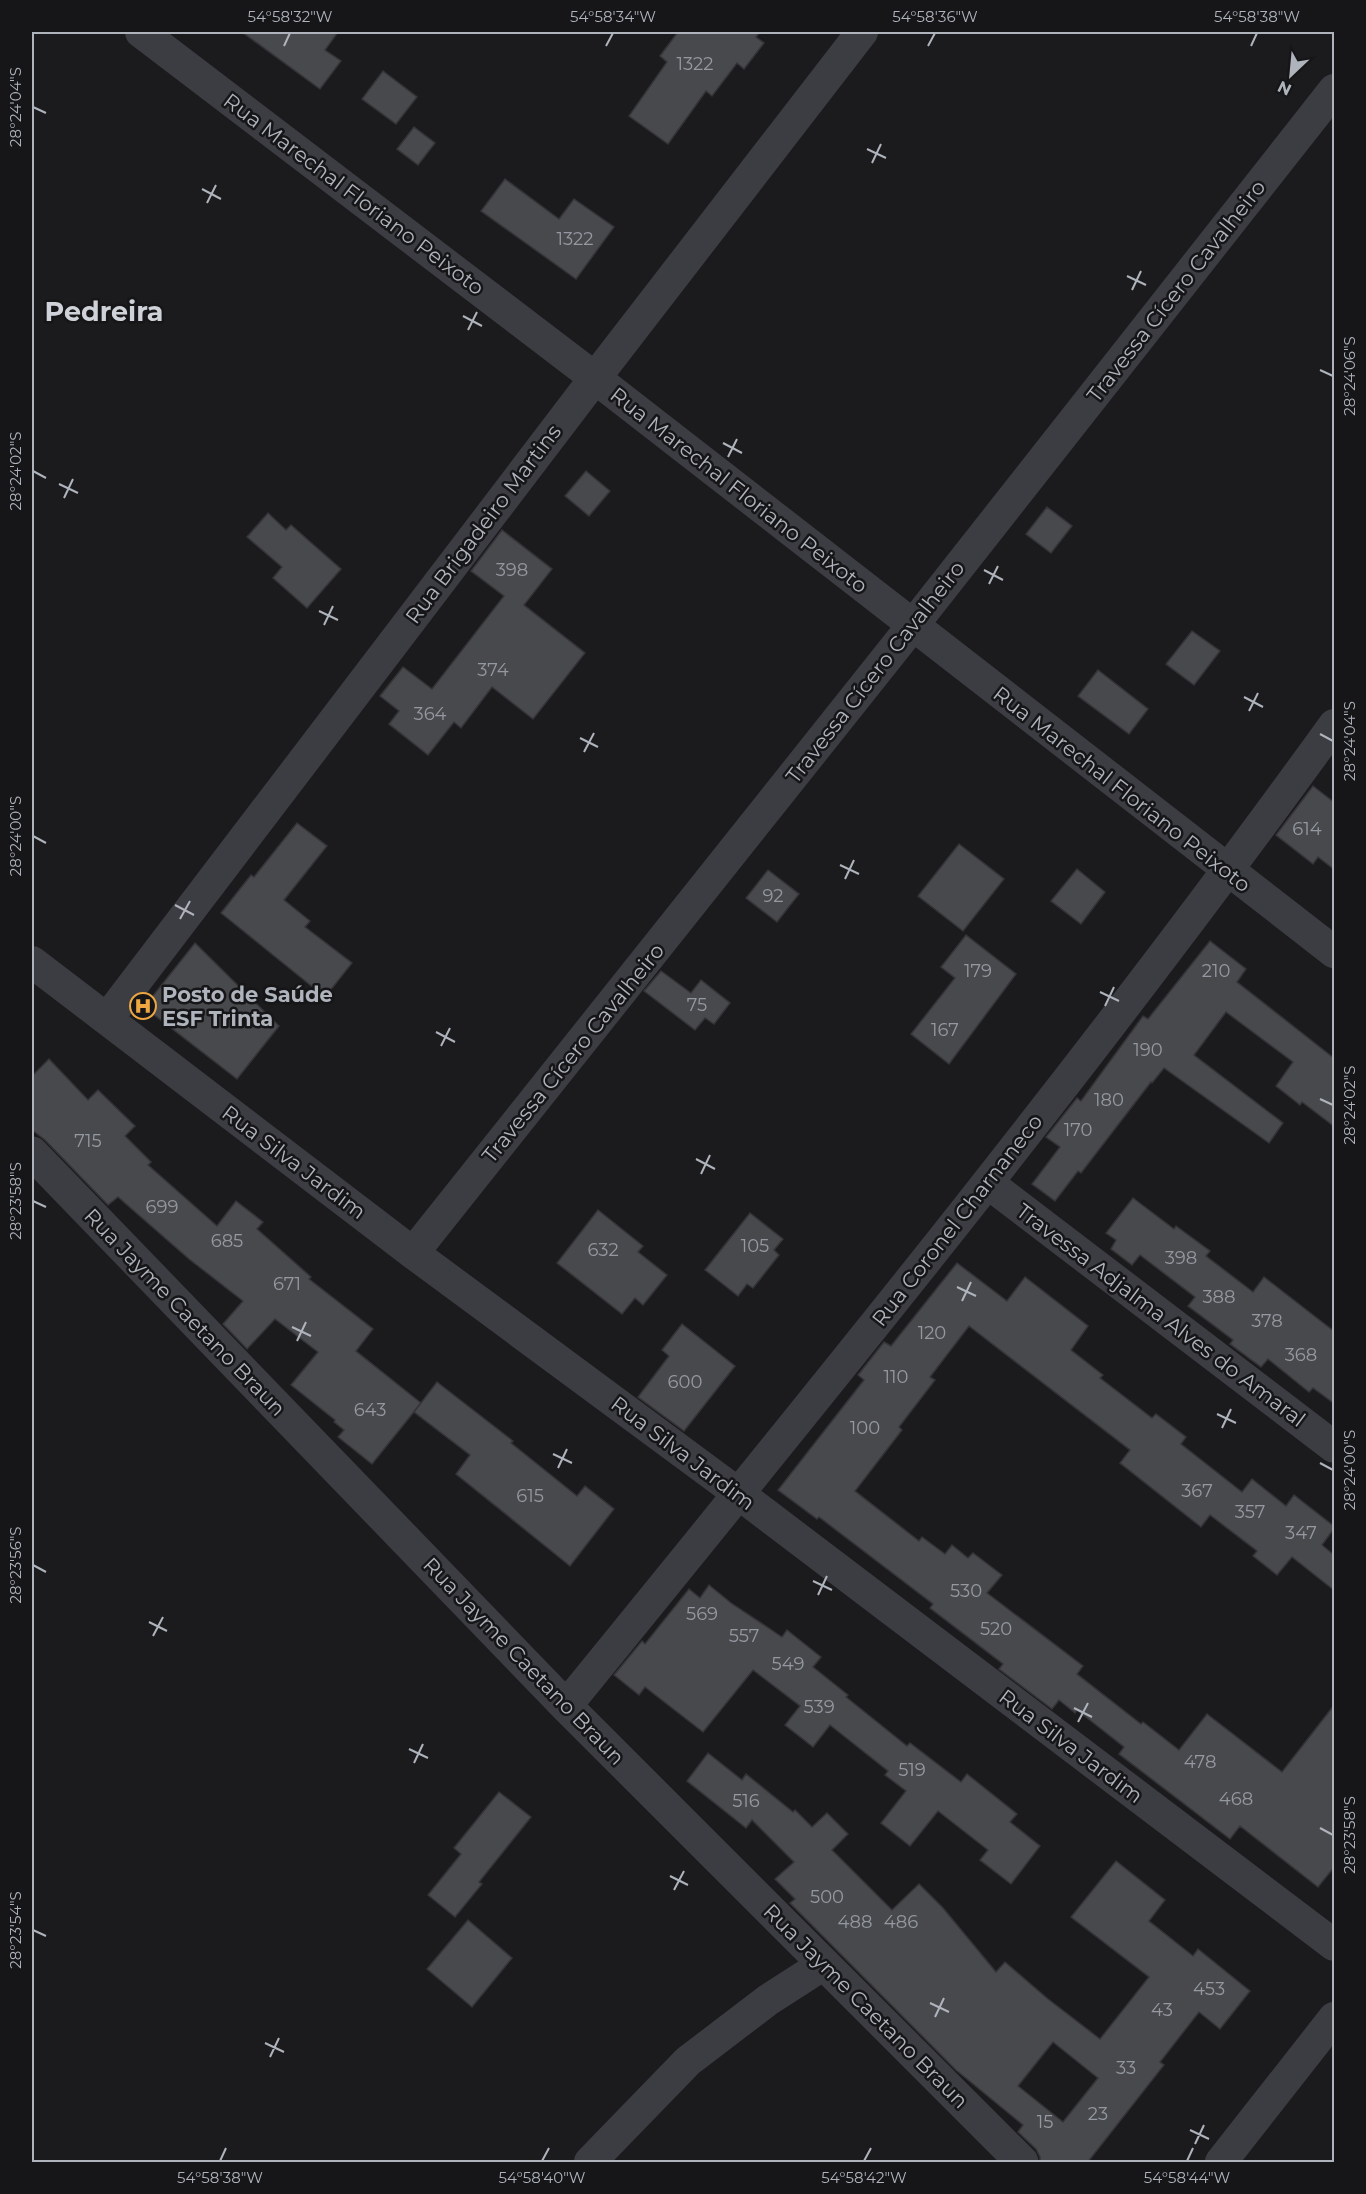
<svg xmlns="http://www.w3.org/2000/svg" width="1366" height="2194" font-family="Montserrat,sans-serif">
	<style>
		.building { fill: #48494d; stroke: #353539; stroke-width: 1.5; fill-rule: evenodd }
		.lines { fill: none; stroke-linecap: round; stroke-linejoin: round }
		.minor { stroke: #3c3d42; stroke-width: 32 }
		.tertiary { stroke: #3c3d42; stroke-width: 33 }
		.ticks { fill: none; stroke: #aeb3bc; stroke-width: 2 }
		.labels { text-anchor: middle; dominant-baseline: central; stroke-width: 5; stroke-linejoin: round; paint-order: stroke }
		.number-label { font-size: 18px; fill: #9498a0 }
		.street-label { font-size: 21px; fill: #aeb3bc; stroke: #161618 }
		.poi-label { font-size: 21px; font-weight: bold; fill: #aeb3bc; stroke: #161618; text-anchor: start }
		.district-label { font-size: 27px; font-weight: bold; fill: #cfd2d8; stroke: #161618 }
		.neatline { fill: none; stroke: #aeb3bc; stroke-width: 2 }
		.ticks-label { font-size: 15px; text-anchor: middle; fill: #aeb3bc }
	</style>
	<rect width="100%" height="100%" fill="#1b1b1d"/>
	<g class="building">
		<path d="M242 32H338L325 50 341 61 320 89Z"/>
		<path d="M678 32H760L756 37 764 43 744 69 737 63 712 96 706 91 668 144 629 116 667 62 660 56Z"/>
		<path d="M383 71 417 97 396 124 362 99Z"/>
		<path d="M414 127 435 143 418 165 397 149Z"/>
		<path d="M505 179 559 219 574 199 614 227 576 279 481 211Z"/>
		<path d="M586 471 610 491 589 516 565 496Z"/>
		<path d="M1047 507 1072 526 1051 553 1026 534Z"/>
		<path d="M268 513 286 530 291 525 341 569 307 608 273 578 282 567 247 537Z"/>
		<path d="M502 530 552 569 524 605 585 653 533 719 492 687 461 728 454 722 428 755 389 724 399 711 380 696 403 667 432 689 504 596 471 571Z"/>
		<path d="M1192 631 1220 651 1194 685 1166 664Z"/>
		<path d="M1098 670 1148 709 1129 734 1078 696Z"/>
		<path d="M1313 786 1335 803V870L1318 857 1313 864 1276 835Z"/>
		<path d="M297 823 327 846 284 900 310 921 305 927 352 963 325 997 221 913 251 875 254 877Z"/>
		<path d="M959 844 1004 879 963 931 918 896Z"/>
		<path d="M1077 869 1105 892 1081 924 1051 901Z"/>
		<path d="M768 870 799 894 777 922 746 898Z"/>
		<path d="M966 935 1016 974 949 1064 911 1034 955 978 941 967Z"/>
		<path d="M1210 941 1246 969 1237 982 1335 1059V1127L1302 1102 1300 1105 1276 1086 1293 1062 1226 1012 1194 1055 1283 1123 1269 1143 1164 1068 1152 1083 1151 1082 1081 1173 1078 1171 1055 1201 1032 1184 1060 1147 1046 1137 1077 1098 1081 1101 1143 1016 1148 1019Z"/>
		<path d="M195 943 279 1026 237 1079 144 1007Z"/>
		<path d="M661 971 691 993 701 980 730 1003 714 1024 705 1018 695 1030 644 991Z"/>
		<path d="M49 1059 88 1100 98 1090 135 1126 125 1136 151 1162 148 1165 217 1226 236 1201 263 1222 257 1229 311 1277 309 1279 373 1329 356 1351 421 1403 372 1464 338 1437 344 1430 334 1422 335 1420 291 1385 318 1352 275 1319 247 1349 223 1324 243 1301 189 1259 118 1197 108 1205 45 1140 32 1130V1076Z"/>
		<path d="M1133 1198 1174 1229 1176 1226 1210 1251 1206 1256 1253 1292 1264 1277 1335 1332V1404L1313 1388 1309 1392 1268 1359 1261 1367 1230 1344 1233 1340 1188 1306 1195 1297 1140 1255 1132 1265 1111 1249 1116 1240 1106 1233Z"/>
		<path d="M598 1210 643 1246 638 1252 667 1275 643 1305 635 1298 622 1314 557 1263Z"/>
		<path d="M750 1213 783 1239 774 1250 779 1255 753 1288 747 1284 738 1296 705 1270Z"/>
		<path d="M957 1263 1007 1301 1025 1277 1088 1326 1071 1350 1103 1375 1100 1378 1152 1418 1156 1414 1186 1437 1181 1444 1242 1492 1252 1479 1286 1506 1294 1495 1335 1527 1322 1545 1335 1556V1591L1292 1557 1277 1575 1253 1556 1257 1551 1210 1515 1201 1527 1120 1463 1130 1450 969 1326 930 1377 935 1380 899 1427 902 1430 855 1491 919 1541 922 1537 945 1554 952 1545 968 1558 973 1553 1002 1575 987 1593 1083 1666 1077 1674 1141 1724 1143 1722 1179 1750 1207 1714 1282 1772 1335 1704V1866L1318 1887 1240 1826 1230 1839 1119 1754 1124 1747 1077 1710 1075 1713 1059 1700 1052 1709 999 1669 1003 1664 930 1608 933 1604 819 1517 817 1519 778 1490 864 1380 858 1375 884 1342 891 1346Z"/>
		<path d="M682 1324 735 1366 684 1431 638 1397 669 1356 662 1350Z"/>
		<path d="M437 1382 513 1441 511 1443 577 1496 585 1486 614 1509 570 1566 456 1474 470 1455 414 1412Z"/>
		<path d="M709 1585 731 1603 782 1637 787 1630 821 1657 813 1667 848 1695 846 1697 907 1746 910 1743 961 1782 967 1774 1017 1814 1010 1822 1040 1846 1011 1884 980 1860 988 1850 938 1811 910 1846 881 1823 906 1791 885 1775 888 1771 830 1725 813 1747 785 1725 800 1706 753 1670 703 1732 645 1687 639 1695 614 1675 642 1641 645 1644 689 1589 700 1598Z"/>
		<path d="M708 1753 742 1780 746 1774 793 1812 795 1810 812 1827 827 1813 848 1834 832 1850 892 1910 919 1884 943 1908 996 1972 1005 1962 1048 1999 1100 2039 1149 1977 1071 1917 1116 1861 1165 1900 1149 1921 1193 1956 1198 1949 1250 1991 1220 2029 1199 2012 1160 2062 1164 2065 1087 2163H1040V2157L1036 2149 1018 2132 1023 2125 956 2070 790 1903 795 1899 775 1879 794 1862 752 1820 746 1828 687 1781ZM1053 2042 1098 2078 1063 2122 1018 2086Z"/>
		<path d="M499 1792 531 1817 479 1882 482 1884 455 1917 428 1895 461 1854 454 1848Z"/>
		<path d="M468 1920 512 1958 472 2007 427 1969Z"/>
	</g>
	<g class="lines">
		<g class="minor">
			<path d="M141 32 595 378 1334 952"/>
			<path d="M32 962 413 1253 739 1494 1334 1945"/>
			<path d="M107 1019 595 378 862 32"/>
			<path d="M988 1183 1334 1447"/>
			<path d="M413 1253 913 625 1334 90"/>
			<path d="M566 1706C828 1384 1091 1062 1334 725"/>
			<path d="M590 2162 688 2061 768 2000 824 1964"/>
			<path d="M1221 2162 1334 2018"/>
		</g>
		<path class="tertiary" d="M32 1153 566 1706 1022 2162"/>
	</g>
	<path class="ticks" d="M284 46 290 33M606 46 613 33M928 46 935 33M1251 46 1257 33M33 107 46 113M867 149 886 158M872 163 881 144M202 189 221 199M207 203 216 185M1127 276 1146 285M1132 290 1141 271M463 316 482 326M468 330 477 312M1320 370 1333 376M723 443 742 453M728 457 737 439M33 471 46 478M59 484 78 493M64 498 73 479M984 570 1003 580M989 584 998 566M319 611 338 620M324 625 333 606M1244 697 1263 707M1249 711 1258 693M1320 734 1333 741M580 738 598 747M584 752 594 733M33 836 46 843M840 865 859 874M845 879 854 860M175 905 194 915M180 919 190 901M1100 992 1119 1001M1105 1006 1114 987M436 1032 455 1042M441 1046 450 1028M1320 1099 1333 1105M696 1159 715 1169M701 1174 710 1155M33 1201 46 1207M957 1287 976 1296M962 1301 971 1282M292 1327 311 1336M297 1341 306 1322M1217 1414 1236 1423M1222 1428 1231 1409M553 1454 572 1463M1320 1463 1333 1470M558 1468 567 1449M33 1565 46 1572M813 1581 832 1590M818 1595 827 1576M149 1622 167 1631M153 1636 163 1617M1074 1708 1092 1717M1078 1722 1088 1703M409 1749 428 1758M414 1763 423 1744M1320 1828 1333 1835M670 1876 688 1885M674 1890 684 1871M33 1930 46 1936M930 2003 949 2012M935 2017 944 1998M265 2043 284 2052M270 2057 279 2038M1190 2130 1209 2139M1195 2144 1204 2125M220 2161 226 2148M542 2161 549 2148M864 2161 871 2148M1187 2161 1193 2148"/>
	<defs>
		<symbol id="hospital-ring" viewBox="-11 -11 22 22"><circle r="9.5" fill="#161618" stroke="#eea642" stroke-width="1.5"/><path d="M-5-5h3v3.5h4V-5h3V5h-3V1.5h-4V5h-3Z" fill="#eea642"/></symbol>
	</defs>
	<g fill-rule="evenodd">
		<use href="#hospital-ring" x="128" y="991" width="30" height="30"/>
	</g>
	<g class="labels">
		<g class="number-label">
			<text x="695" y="64">1322</text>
			<text x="575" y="239">1322</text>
			<text x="512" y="570">398</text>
			<text x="493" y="670">374</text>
			<text x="430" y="714">364</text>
			<text x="1307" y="829">614</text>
			<text x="773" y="896">92</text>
			<text x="978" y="971">179</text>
			<text x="1216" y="971">210</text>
			<text x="697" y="1005">75</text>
			<text x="945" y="1030">167</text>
			<text x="1148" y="1050">190</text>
			<text x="1109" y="1100">180</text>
			<text x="1078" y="1130">170</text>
			<text x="88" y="1141">715</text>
			<text x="162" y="1207">699</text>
			<text x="227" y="1241">685</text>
			<text x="755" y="1246">105</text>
			<text x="603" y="1250">632</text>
			<text x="1181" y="1258">398</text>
			<text x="287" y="1284">671</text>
			<text x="1219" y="1297">388</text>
			<text x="1267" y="1321">378</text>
			<text x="932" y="1333">120</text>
			<text x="1301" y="1355">368</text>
			<text x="896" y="1377">110</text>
			<text x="685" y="1382">600</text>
			<text x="370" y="1410">643</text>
			<text x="865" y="1428">100</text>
			<text x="1197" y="1491">367</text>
			<text x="530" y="1496">615</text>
			<text x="1250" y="1512">357</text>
			<text x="1301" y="1533">347</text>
			<text x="966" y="1591">530</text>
			<text x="702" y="1614">569</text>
			<text x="996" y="1629">520</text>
			<text x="744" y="1636">557</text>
			<text x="788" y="1664">549</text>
			<text x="819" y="1707">539</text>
			<text x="1200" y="1762">478</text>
			<text x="912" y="1770">519</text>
			<text x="1236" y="1799">468</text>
			<text x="746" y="1801">516</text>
			<text x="827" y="1897">500</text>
			<text x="855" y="1922">488</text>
			<text x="901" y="1922">486</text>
			<text x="1209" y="1989">453</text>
			<text x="1162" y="2010">43</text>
			<text x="1126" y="2068">33</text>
			<text x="1098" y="2114">23</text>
			<text x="1045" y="2122">15</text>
		</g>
		<g class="street-label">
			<text transform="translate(354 194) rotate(37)">Rua Marechal Floriano Peixoto</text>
			<text transform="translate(1176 291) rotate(-52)">Travessa Cícero Cavalheiro</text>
			<text transform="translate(739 490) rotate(38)">Rua Marechal Floriano Peixoto</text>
			<text transform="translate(483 524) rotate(-53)">Rua Brigadeiro Martins</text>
			<text transform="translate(875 672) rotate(-52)">Travessa Cícero Cavalheiro</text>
			<text transform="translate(1122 789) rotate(38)">Rua Marechal Floriano Peixoto</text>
			<text transform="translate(573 1053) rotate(-51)">Travessa Cícero Cavalheiro</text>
			<text transform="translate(294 1162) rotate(37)">Rua Silva Jardim</text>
			<text transform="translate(957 1220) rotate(-52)">Rua Coronel Charnaneco</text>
			<text transform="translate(185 1312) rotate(46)">Rua Jayme Caetano Braun</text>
			<text transform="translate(1161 1315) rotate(37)">Travessa Adjalma Alves do Amaral</text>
			<text transform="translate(683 1453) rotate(37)">Rua Silva Jardim</text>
			<text transform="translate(524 1661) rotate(46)">Rua Jayme Caetano Braun</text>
			<text transform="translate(1071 1746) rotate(37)">Rua Silva Jardim</text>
			<text transform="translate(866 2006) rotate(45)">Rua Jayme Caetano Braun</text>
		</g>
		<g class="poi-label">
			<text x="162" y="994">Posto de Saúde<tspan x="162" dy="24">ESF Trinta</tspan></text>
		</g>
		<g class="district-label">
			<text x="104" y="311">Pedreira</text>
		</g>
	</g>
	<rect width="1366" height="2194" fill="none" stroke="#161618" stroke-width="66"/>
	<g transform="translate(1291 75) rotate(206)" stroke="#161618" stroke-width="4.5" paint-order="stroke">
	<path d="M0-4.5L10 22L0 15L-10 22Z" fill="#aeb3bc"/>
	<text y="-9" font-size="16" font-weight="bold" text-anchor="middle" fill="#aeb3bc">N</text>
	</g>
	<rect x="33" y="33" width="1300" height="2128" class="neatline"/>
	<g class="ticks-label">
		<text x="290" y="22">54°58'32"W</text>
		<text x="613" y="22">54°58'34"W</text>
		<text x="935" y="22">54°58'36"W</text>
		<text x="1257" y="22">54°58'38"W</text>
		<text transform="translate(16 107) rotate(-90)" y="5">28°24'04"S</text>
		<text transform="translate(1350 376) rotate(-90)" y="5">28°24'06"S</text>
		<text transform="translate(16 471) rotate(-90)" y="5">28°24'02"S</text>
		<text transform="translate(1350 741) rotate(-90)" y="5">28°24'04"S</text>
		<text transform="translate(16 836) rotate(-90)" y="5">28°24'00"S</text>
		<text transform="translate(1350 1105) rotate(-90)" y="5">28°24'02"S</text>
		<text transform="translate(16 1201) rotate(-90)" y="5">28°23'58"S</text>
		<text transform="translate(1350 1470) rotate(-90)" y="5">28°24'00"S</text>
		<text transform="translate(16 1565) rotate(-90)" y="5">28°23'56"S</text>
		<text transform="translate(1350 1835) rotate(-90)" y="5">28°23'58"S</text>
		<text transform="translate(16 1930) rotate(-90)" y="5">28°23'54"S</text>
		<text x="220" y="2183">54°58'38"W</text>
		<text x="542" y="2183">54°58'40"W</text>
		<text x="864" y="2183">54°58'42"W</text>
		<text x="1187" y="2183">54°58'44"W</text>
	</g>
</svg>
